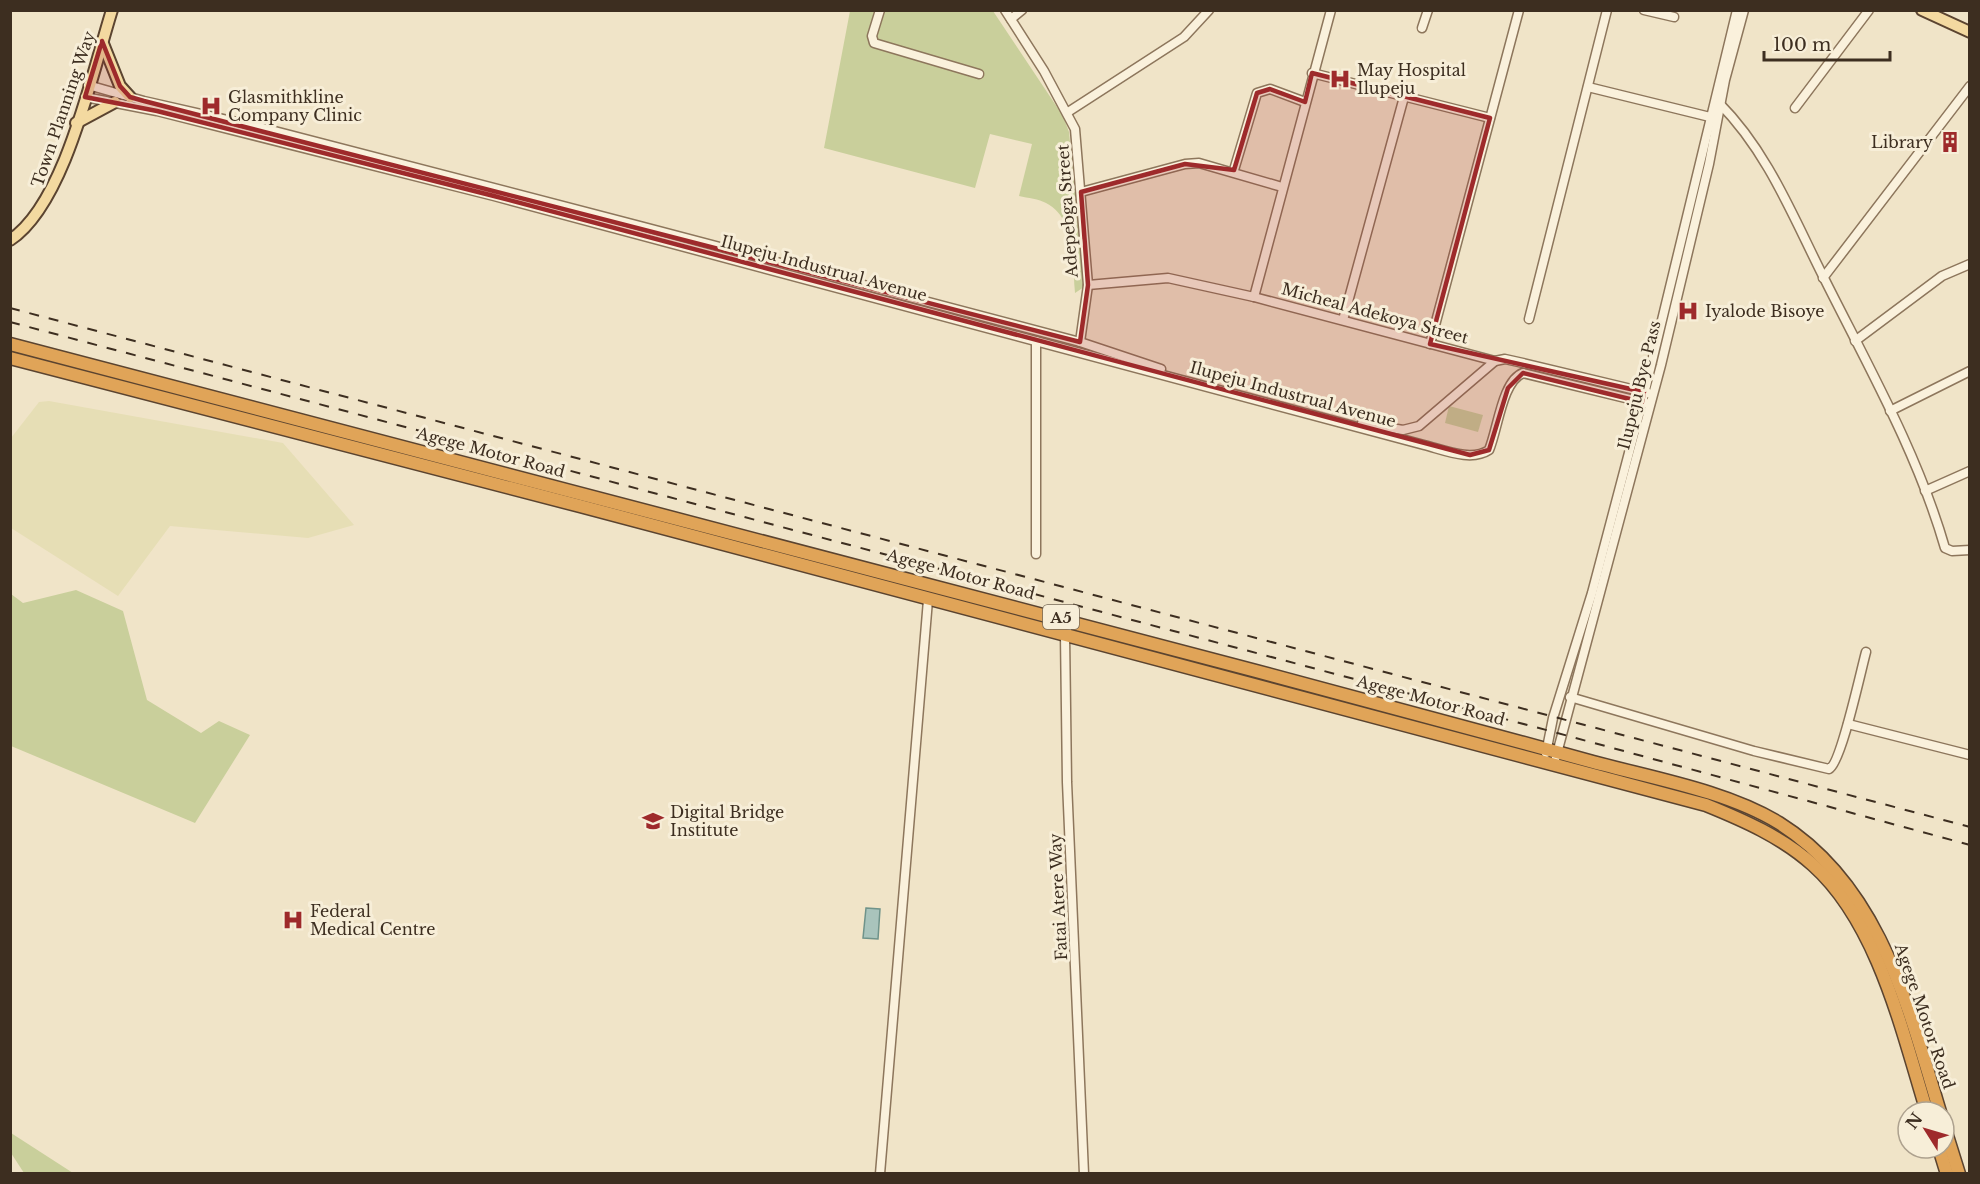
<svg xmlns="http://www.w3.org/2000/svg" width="1980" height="1184" font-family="'Libre Baskerville',serif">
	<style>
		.farmland { fill: #e6deb5 }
		.green { fill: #c9cf9b }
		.water { fill: #a9c4bc; stroke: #6f938a; stroke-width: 1.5 }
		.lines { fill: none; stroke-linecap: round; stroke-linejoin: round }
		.minor-casing { stroke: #8d765c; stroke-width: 11 }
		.major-casing { stroke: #5b4430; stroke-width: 14 }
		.highway-casing { stroke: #5b4430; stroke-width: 15 }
		.minor { stroke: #faf1dc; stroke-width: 8 }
		.major { stroke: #f3d9a0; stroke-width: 10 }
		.highway { stroke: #e0a458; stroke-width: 12 }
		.rail { stroke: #3d2e20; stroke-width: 2; stroke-dasharray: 10 10; stroke-linecap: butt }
		.marked { fill: #9e2a2b; fill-opacity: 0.2; stroke: #9e2a2b; stroke-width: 4.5; stroke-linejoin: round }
		.labels { text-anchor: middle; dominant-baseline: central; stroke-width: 6; stroke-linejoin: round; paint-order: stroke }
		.shield { fill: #f7eed8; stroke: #756857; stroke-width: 1.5 }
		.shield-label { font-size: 15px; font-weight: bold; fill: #3d2e20 }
		.poi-label { font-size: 16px; fill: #3d2e20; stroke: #f7eed8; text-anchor: start }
		.street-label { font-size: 16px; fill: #3d2e20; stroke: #f7eed8 }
	</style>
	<rect width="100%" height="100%" fill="#f0e4c8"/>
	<path class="farmland" d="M49 401 283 443 354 525 308 538 170 526 118 596 11 528V438L39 402Z"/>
	<g class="green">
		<path d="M850 11H993L1063 116 1069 132 1084 287 1075 293C1072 264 1077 219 1046 203 1039 199 1028 198 1019 196L1032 144 990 134 975 188 824 148Z"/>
		<path d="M1449 406 1483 415 1478 432 1445 423Z"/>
		<path d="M76 590 123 611 147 700 201 733 219 721 250 735 195 823 11 746V594L23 603Z"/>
		<path d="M11 1133 73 1173H24L11 1153Z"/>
	</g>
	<path class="water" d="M866 908 880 909 878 939 863 938Z"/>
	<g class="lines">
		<defs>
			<g id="minor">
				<path d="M880 10 872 36 874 43 979 74"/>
				<path d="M1005 10 1044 71 1075 129 1088 285 1080 342"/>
				<path d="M1644 10 1674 17"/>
				<path d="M1011 19 1022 10"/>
				<path d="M1422 28 1428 10"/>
				<path d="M1312 73 1490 118"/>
				<path d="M88 85 144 101 267 129 644 227 1080 342 1161 369"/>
				<path d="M1588 87 1710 117"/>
				<path d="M85 97 157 111 494 196 1424 445C1444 450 1471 462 1489 450 1498 429 1502 381 1523 373L1650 404"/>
				<path d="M1719 103C1768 152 1793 217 1824 278 1868 366 1918 454 1945 548L1952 551 1970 550"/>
				<path d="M1795 108 1869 10"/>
				<path d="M1068 112 1184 37 1209 10"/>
				<path d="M1234 170 1257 93 1270 89 1305 102"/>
				<path d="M1081 192 1185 164 1199 163 1282 187"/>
				<path d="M1823 278 1970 86"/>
				<path d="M1088 285 1168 278 1254 297 1495 361 1505 359 1523 363 1648 393"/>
				<path d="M1254 297 1331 10"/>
				<path d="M1529 319 1607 10"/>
				<path d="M1343 320 1404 97"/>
				<path d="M1855 341 1942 276 1970 264"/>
				<path d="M1430 344 1519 10"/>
				<path d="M1890 411 1970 371"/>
				<path d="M1362 423 1403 430 1419 426 1495 361"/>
				<path d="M1925 491 1970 471"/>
				<path d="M1036 554V341"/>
				<path d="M1070 619 1065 635 1067 782 1084 1174"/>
				<path d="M1570 697 1754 751 1829 769C1841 764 1861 670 1866 652"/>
				<path d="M1848 724 1970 755"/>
				<path d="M1546 753 1553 718 1592 593 1640 411 1737 10"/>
				<path d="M1556 757 1661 365 1709 164 1725 80 1744 10"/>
				<path d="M880 1174 928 600"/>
			</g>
			<g id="major">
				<path d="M1922 10 1970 32"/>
				<path d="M102 41 120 86 130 97"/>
				<path d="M76 123 115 102"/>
				<path d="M10 240C65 204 92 73 112 10"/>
			</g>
			<g id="highway">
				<path d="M10 344C426 453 842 560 1256 671 1369 701 1481 731 1593 762 1652 778 1727 791 1779 823 1880 886 1908 1006 1940 1112"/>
				<path d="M10 358 580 506 1706 805C1743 820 1782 837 1813 865 1878 923 1902 1031 1927 1112"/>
				<path d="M1944 1126 1959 1174"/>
				<path d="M1939 1148 1947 1174"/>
			</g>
		</defs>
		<use href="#minor" class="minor-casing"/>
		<use href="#major" class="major-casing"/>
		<use href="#highway" class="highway-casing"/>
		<use href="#minor" class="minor"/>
		<use href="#major" class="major"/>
		<use href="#highway" class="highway"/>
		<g class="rail">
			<path d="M10 308 1970 827"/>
			<path d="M10 322 1550 731 1970 845"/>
		</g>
	</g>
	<path class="marked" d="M102 41 120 86 130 97 144 101 1080 342 1088 285 1081 192 1185 164 1234 170 1257 93 1270 89 1305 102 1312 73 1490 118 1430 344 1644 392 1642 402 1523 373 1508 388 1489 450 1470 455 494 196 157 111 85 97Z"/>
	<defs>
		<symbol id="hospital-bare" viewBox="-9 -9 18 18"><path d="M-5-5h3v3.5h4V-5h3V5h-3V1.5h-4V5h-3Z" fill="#9e2a2b" stroke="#f7eed8" stroke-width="2.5" paint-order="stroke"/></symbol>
		<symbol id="building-bare" viewBox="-9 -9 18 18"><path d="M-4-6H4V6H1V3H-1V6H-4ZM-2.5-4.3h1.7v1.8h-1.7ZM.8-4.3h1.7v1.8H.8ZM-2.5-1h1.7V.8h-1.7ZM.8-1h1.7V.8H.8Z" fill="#9e2a2b" stroke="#f7eed8" stroke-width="2.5" paint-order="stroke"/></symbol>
		<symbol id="university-bare" viewBox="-9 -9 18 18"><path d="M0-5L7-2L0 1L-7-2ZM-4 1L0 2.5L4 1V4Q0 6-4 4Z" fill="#9e2a2b" stroke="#f7eed8" stroke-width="2.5" paint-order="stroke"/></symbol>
	</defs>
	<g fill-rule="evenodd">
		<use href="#hospital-bare" x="1325" y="64" width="30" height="30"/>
		<use href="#hospital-bare" x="196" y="91" width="30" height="30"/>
		<use href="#building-bare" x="1935" y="127" width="30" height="30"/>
		<use href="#hospital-bare" x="1673" y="296" width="30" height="30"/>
		<use href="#university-bare" x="638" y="806" width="30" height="30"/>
		<use href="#hospital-bare" x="278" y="905" width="30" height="30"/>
	</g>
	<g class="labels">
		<rect class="shield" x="1043" y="605" width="36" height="24" rx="4.5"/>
		<g class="shield-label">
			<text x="1061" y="617">A5</text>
		</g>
		<g class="poi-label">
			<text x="1357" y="70">May Hospital<tspan x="1357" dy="18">Ilupeju</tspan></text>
			<text x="228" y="97">Glasmithkline<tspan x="228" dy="18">Company Clinic</tspan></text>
			<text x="1933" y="142" text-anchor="end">Library</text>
			<text x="1705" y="311">Iyalode Bisoye</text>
			<text x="670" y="812">Digital Bridge<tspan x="670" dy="18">Institute</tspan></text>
			<text x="310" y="911">Federal<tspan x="310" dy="18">Medical Centre</tspan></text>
		</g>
		<g class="street-label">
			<text transform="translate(63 109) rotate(-71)">Town Planning Way</text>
			<text transform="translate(1067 211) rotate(-94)">Adepebga Street</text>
			<text transform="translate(824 268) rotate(15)">Ilupeju Industrual Avenue</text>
			<text transform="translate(1375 313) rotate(15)">Micheal Adekoya Street</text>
			<text transform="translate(1639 385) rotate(-76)">Ilupeju Bye Pass</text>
			<text transform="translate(1293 394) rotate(15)">Ilupeju Industrual Avenue</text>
			<text transform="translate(491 452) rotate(15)">Agege Motor Road</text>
			<text transform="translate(961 574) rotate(15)">Agege Motor Road</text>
			<text transform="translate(1431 700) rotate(15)">Agege Motor Road</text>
			<text transform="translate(1058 897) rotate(-93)">Fatai Atere Way</text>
			<text transform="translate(1925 1016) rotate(71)">Agege Motor Road</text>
		</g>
	</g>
	<rect width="1980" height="1184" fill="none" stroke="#3d2e20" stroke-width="24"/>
	<g transform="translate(1926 1130) rotate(307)"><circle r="28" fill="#f7eed8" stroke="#ada18e" stroke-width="1.5"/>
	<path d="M0-4.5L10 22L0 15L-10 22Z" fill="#9e2a2b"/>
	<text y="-9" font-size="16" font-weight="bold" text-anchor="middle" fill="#3d2e20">N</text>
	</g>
	<path d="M1764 51v9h126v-9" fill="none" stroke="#3d2e20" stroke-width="3"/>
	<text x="1773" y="51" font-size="18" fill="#3d2e20" stroke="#f7eed8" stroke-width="4.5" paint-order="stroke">100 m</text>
</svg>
